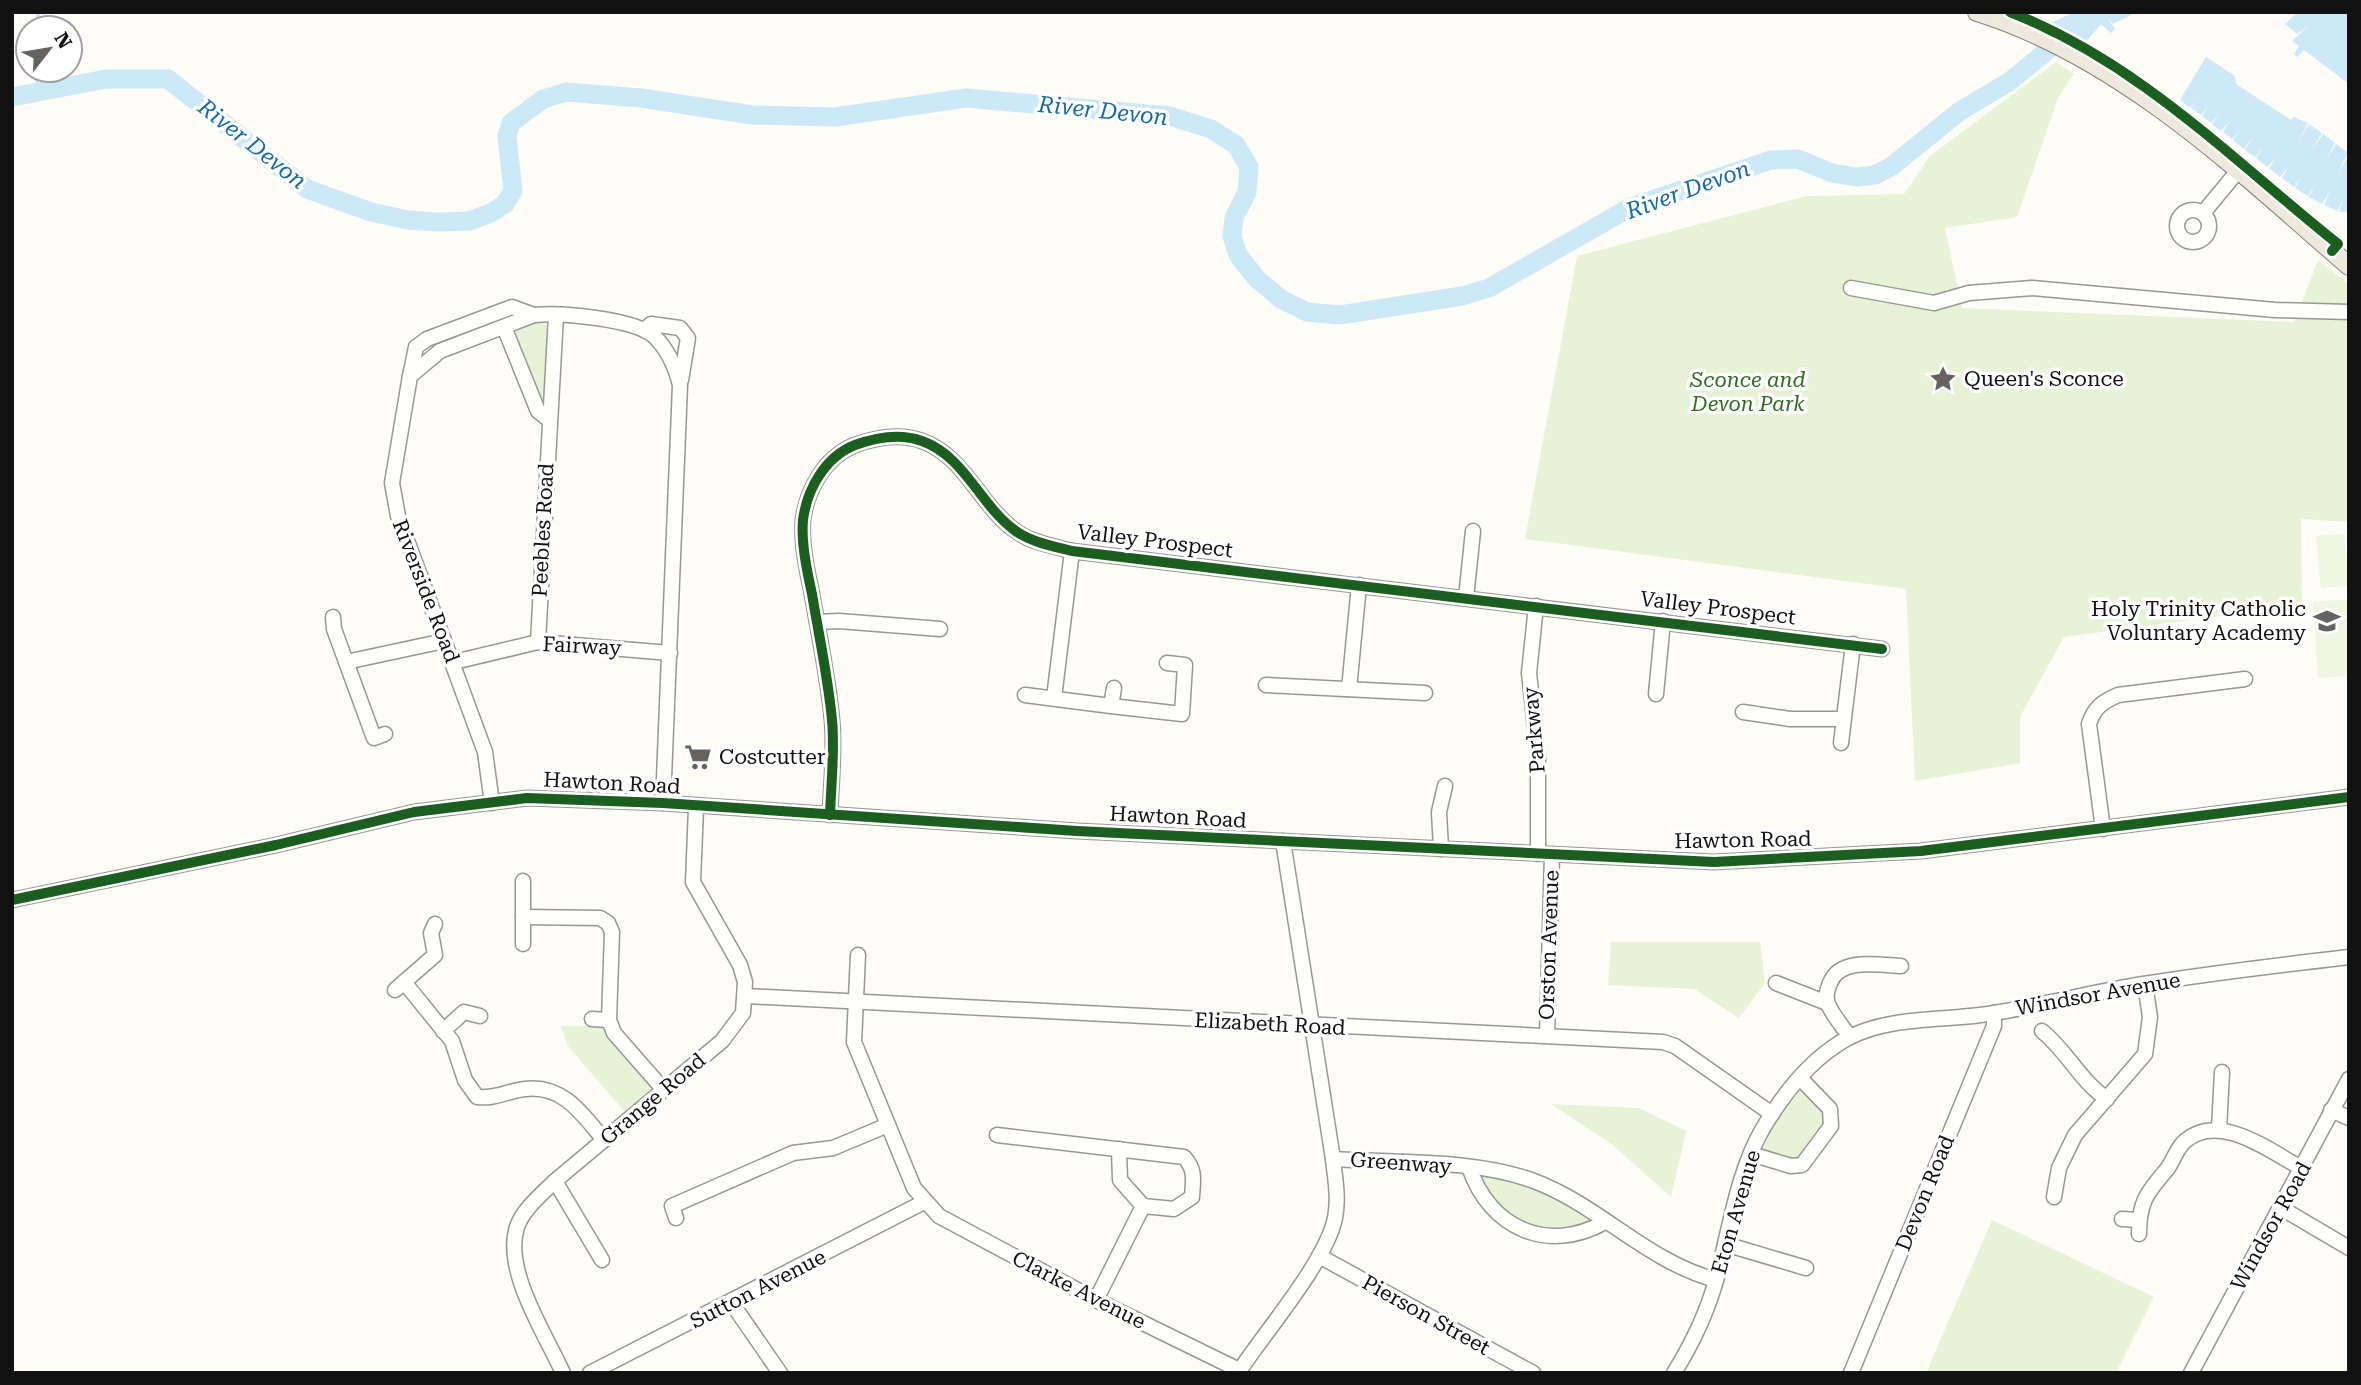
<svg xmlns="http://www.w3.org/2000/svg" width="2361" height="1385" font-family="'Roboto Serif',serif">
	<style>
		.green { fill: #e7f3d7 }
		.pitch { fill: #f0f6e1 }
		.water { fill: #cde8f7 }
		.lines { fill: none; stroke-linecap: round; stroke-linejoin: round }
		.stream { stroke: #cde8f7; stroke-width: 3.5 }
		.river { stroke: #cde8f7; stroke-width: 19 }
		.minor-casing { stroke: #979795; stroke-width: 17 }
		.major-casing { stroke: #858482; stroke-width: 20 }
		.minor { stroke: #fffffe; stroke-width: 14 }
		.major { stroke: #ede9dc; stroke-width: 18 }
		.cycleway-casing { stroke: #fff; stroke-width: 15 }
		.cycleway { stroke: #1b5e20; stroke-width: 10 }
		.labels { text-anchor: middle; dominant-baseline: central; stroke-width: 7; stroke-linejoin: round; paint-order: stroke }
		.poi-label { font-size: 21px; fill: #111; stroke: #fff; text-anchor: start }
		.park-label { font-size: 21px; font-style: italic; fill: #2f6b1f; stroke: #fff }
		.street-label { font-size: 21px; fill: #111; stroke: #fff }
		.water-label { font-size: 23px; font-style: italic; fill: #1768a6; stroke: #fff }
	</style>
	<rect width="100%" height="100%" fill="#fdfcf7"/>
	<g class="green">
		<path d="M2056 62 2074 74 2058 98 2017 217 1945 228 1962 308 2294 322 2318 260 2349 284V522L2301 519 2302 605 2064 637 2020 717V763L1915 781 1906 589 1525 539 1577 256 1807 196 1904 194 1930 156Z"/>
		<path d="M533 320 549 326 545 400 541 401 514 335 517 327Z"/>
		<path d="M1611 942H1760L1765 983 1739 1018 1694 989 1608 985Z"/>
		<path d="M561 1026H603L652 1089 624 1111 568 1046Z"/>
		<path d="M1802 1088 1829 1117 1800 1162 1762 1151 1776 1120Z"/>
		<path d="M1551 1104 1639 1108 1686 1131 1671 1197 1613 1145Z"/>
		<path d="M1488 1173 1550 1193 1591 1219 1590 1223C1560 1234 1522 1230 1498 1206 1490 1199 1485 1187 1480 1179Z"/>
		<path d="M1992 1220 2154 1297 2118 1369 2124 1373H1926Z"/>
	</g>
	<g class="pitch">
		<path d="M2344 534 2349 586 2321 588 2316 536Z"/>
		<path d="M2349 599V676L2318 678 2313 602Z"/>
	</g>
	<g class="water">
		<path d="M2074 12H2137L2113 24 2107 17 2115 29 2111 33 2101 24 2085 43 2047 25Z"/>
		<path d="M2298 12H2349V84L2304 50 2297 57 2294 54 2299 46 2292 41 2309 25 2297 34 2285 24Z"/>
		<path d="M2206 57 2235 76 2236 84 2291 120 2294 117 2308 123 2298 141 2309 124 2322 133 2311 151 2323 134 2335 143 2325 162 2336 144 2348 153 2338 172 2349 156 2347 212H2339L2344 198 2337 211 2324 205 2330 191 2322 204 2309 197 2316 184 2308 196 2295 188 2302 176 2294 187 2282 178 2289 166 2280 177 2269 168 2277 157 2267 167 2256 158 2264 147 2255 157 2245 150 2253 137 2244 149 2233 140 2241 130 2232 139 2223 132 2230 121 2221 131 2212 124 2219 114 2211 123 2202 116 2208 106 2201 115 2191 108 2198 98 2190 108 2180 100Z"/>
	</g>
	<g class="lines">
		<g class="stream">
			<path d="M37 28 38 12"/>
			<path d="M37 92V70"/>
		</g>
		<path class="river" d="M12 97 106 79H168L307 189 371 212 408 220 438 222 469 221 491 213 505 204 513 191 507 136 511 123 543 99 566 92 641 98 752 115 835 117 966 98 1170 116 1211 129 1236 145 1249 167 1247 192 1234 218 1232 236 1238 255 1257 279 1281 299 1307 312 1340 315 1462 296 1489 288 1631 207 1771 160 1798 159 1832 173 1856 177 1875 175 1892 166 1960 111 2009 82 2076 27 2100 12"/>
		<defs>
			<g id="minor">
				<circle cx="2193" cy="226" r="16"/>
				<path d="M2203 213 2237 172"/>
				<path d="M1851 288 1934 303 1969 293 2032 288 2275 310 2349 312"/>
				<path d="M504 327 538 411 548 419"/>
				<path d="M644 330 651 324 680 328 688 338 681 380"/>
				<path d="M410 376 416 347 427 339 512 307 534 315"/>
				<path d="M1466 598 1473 531"/>
				<path d="M1536 606 1529 673 1538 755V854"/>
				<path d="M333 617 334 629 374 738 385 734"/>
				<path d="M817 622 839 621 940 629"/>
				<path d="M538 642 556 315"/>
				<path d="M346 662 444 641"/>
				<path d="M454 662 538 642 670 653"/>
				<path d="M1266 685 1425 693"/>
				<path d="M1349 689 1359 585"/>
				<path d="M1656 694 1663 621"/>
				<path d="M1025 695 1111 706 1114 688"/>
				<path d="M1054 698 1072 551"/>
				<path d="M1111 706 1182 714 1185 665 1167 663"/>
				<path d="M1743 712 1790 719H1843"/>
				<path d="M1841 743 1853 644"/>
				<path d="M492 803 485 752 398 516 392 483 410 376 440 351 534 315C560 312 636 319 655 337 668 350 676 369 680 385L663 803"/>
				<path d="M830 815C831 784 835 751 832 720 828 677 819 636 812 594 807 571 801 543 803 520 807 489 825 457 855 445 877 437 900 433 922 441 964 456 979 503 1013 529 1029 542 1052 546 1072 551L1882 649"/>
				<path d="M2103 829 2089 724C2094 708 2102 702 2118 695L2245 679"/>
				<path d="M1441 849 1439 812 1445 786"/>
				<path d="M523 881V944"/>
				<path d="M12 900 276 845 414 812 527 798 663 803 1077 831 1714 862 1921 851 2349 797"/>
				<path d="M523 917 600 918 608 923 612 932 609 1020 614 1033 663 1089"/>
				<path d="M858 955 854 1042 914 1188 939 1216 1096 1300 1239 1370"/>
				<path d="M404 982 452 1041 465 1080 477 1097C496 1099 507 1091 525 1089 563 1084 583 1115 604 1140"/>
				<path d="M1776 983 1827 1003"/>
				<path d="M395 990 435 955 431 933 435 924"/>
				<path d="M746 996 1663 1042 1675 1046 1772 1114"/>
				<path d="M592 1019 609 1020"/>
				<path d="M443 1031 464 1012 480 1016"/>
				<path d="M2042 1031C2068 1052 2079 1080 2107 1099"/>
				<path d="M1547 1036 1552 855"/>
				<path d="M1850 1037C1843 1027 1833 1016 1828 1004 1825 997 1827 990 1830 983 1840 957 1879 965 1901 966"/>
				<path d="M2331 1110 2349 1118"/>
				<path d="M2219 1129 2222 1072"/>
				<path d="M997 1135 1184 1157C1196 1170 1193 1180 1192 1197L1174 1209 1143 1206 1096 1300"/>
				<path d="M1119 1149 1120 1180 1143 1206"/>
				<path d="M1751 1154 1791 1166 1802 1165 1831 1126 1830 1109 1800 1078"/>
				<path d="M1333 1159C1396 1163 1475 1159 1534 1181 1600 1206 1646 1261 1716 1280"/>
				<path d="M1469 1167C1490 1229 1548 1254 1605 1222"/>
				<path d="M555 1181 602 1260"/>
				<path d="M2054 1197 2059 1168 2075 1135 2145 1054 2150 1017 2145 984"/>
				<path d="M2281 1208 2349 1248"/>
				<path d="M676 1218 672 1206 793 1153 833 1148 888 1125"/>
				<path d="M2122 1219 2139 1220"/>
				<path d="M2139 1234C2139 1200 2148 1192 2168 1168 2174 1159 2177 1148 2185 1141 2220 1111 2271 1152 2303 1169"/>
				<path d="M1725 1244 1806 1268"/>
				<path d="M1319 1256 1533 1373"/>
				<path d="M731 1302 780 1373"/>
				<path d="M563 1373C545 1333 503 1270 517 1227 523 1209 542 1194 555 1181L722 1041 743 1013 745 982 740 965 693 882 696 808"/>
				<path d="M590 1373 924 1202"/>
				<path d="M1238 1373C1264 1333 1326 1262 1335 1218 1339 1198 1335 1178 1333 1159L1283 841"/>
				<path d="M1674 1373C1692 1344 1708 1310 1717 1277 1730 1228 1737 1174 1762 1130 1783 1094 1811 1058 1848 1038 1889 1016 1943 1021 1988 1014 2040 1006 2092 992 2144 984 2212 973 2280 965 2349 957"/>
				<path d="M1851 1373 1994 1026V1013"/>
				<path d="M2191 1373 2349 1079"/>
			</g>
			<path id="major" d="M1977 12C2121 57 2237 169 2349 266"/>
		</defs>
		<use href="#minor" class="minor-casing"/>
		<use href="#major" class="major-casing"/>
		<use href="#minor" class="minor"/>
		<use href="#major" class="major"/>
		<defs>
			<g id="cycleway">
				<path d="M2010 12C2141 64 2230 158 2338 244L2332 251"/>
				<path d="M830 815C831 784 835 751 832 720 828 677 819 636 812 594 807 571 801 543 803 520 807 489 825 457 855 445 877 437 900 433 922 441 964 456 979 503 1013 529 1029 542 1052 546 1072 551L1882 649"/>
				<path d="M12 900 276 845 414 812 527 798 663 803 1077 831 1714 862 1921 851 2349 797"/>
			</g>
		</defs>
		<use href="#cycleway" class="cycleway-casing"/>
		<use href="#cycleway" class="cycleway"/>
	</g>
	<defs>
		<symbol id="sight-bare" viewBox="-9 -9 18 18"><path d="M0-6L1.8-2.2L6-1.7L2.9 1.2L3.7 5.4L0 3.3L-3.7 5.4L-2.9 1.2L-6-1.7L-1.8-2.2Z" fill="#646362" stroke="#fff" stroke-width="2.5" paint-order="stroke"/></symbol>
		<symbol id="school-bare" viewBox="-9 -9 18 18"><path d="M0-5L7-2L0 1L-7-2ZM-4 1L0 2.5L4 1V4Q0 6-4 4Z" fill="#646362" stroke="#fff" stroke-width="2.5" paint-order="stroke"/></symbol>
		<symbol id="supermarket-bare" viewBox="-9 -9 18 18"><path d="M-6-5.5h2.5l.6 2H6L4.5 2H-2.5L-4.4-4H-6ZM-1.5 3.2a1.3 1.3 0 1 0 .1 0ZM3 3.2a1.3 1.3 0 1 0 .1 0Z" fill="#646362" stroke="#fff" stroke-width="2.5" paint-order="stroke"/></symbol>
	</defs>
	<g fill-rule="evenodd">
		<use href="#sight-bare" x="1924" y="360" width="38" height="38"/>
		<use href="#school-bare" x="2308" y="602" width="38" height="38"/>
		<use href="#supermarket-bare" x="679" y="738" width="38" height="38"/>
	</g>
	<g class="labels">
		<g class="poi-label">
			<text x="1964" y="379">Queen's Sconce</text>
			<text x="2306" y="609" text-anchor="end">Holy Trinity Catholic<tspan x="2306" dy="24">Voluntary Academy</tspan></text>
			<text x="719" y="757">Costcutter</text>
		</g>
		<g class="park-label">
			<text x="1748" y="380">Sconce and<tspan x="1748" dy="24">Devon Park</tspan></text>
		</g>
		<g class="street-label">
			<text transform="translate(543 530) rotate(-87)">Peebles Road</text>
			<text transform="translate(1155 541) rotate(7)">Valley Prospect</text>
			<text transform="translate(426 591) rotate(69)">Riverside Road</text>
			<text transform="translate(1718 608) rotate(7)">Valley Prospect</text>
			<text transform="translate(582 646) rotate(3)">Fairway</text>
			<text transform="translate(1534 730) rotate(-95)">Parkway</text>
			<text transform="translate(612 783) rotate(3)">Hawton Road</text>
			<text transform="translate(1178 817) rotate(3)">Hawton Road</text>
			<text transform="translate(1743 840) rotate(-1)">Hawton Road</text>
			<text transform="translate(1549 945) rotate(-88)">Orston Avenue</text>
			<text transform="translate(2098 994) rotate(-10)">Windsor Avenue</text>
			<text transform="translate(1270 1024) rotate(3)">Elizabeth Road</text>
			<text transform="translate(653 1099) rotate(-40)">Grange Road</text>
			<text transform="translate(1401 1163) rotate(4)">Greenway</text>
			<text transform="translate(1925 1193) rotate(-68)">Devon Road</text>
			<text transform="translate(1736 1212) rotate(-74)">Eton Avenue</text>
			<text transform="translate(2271 1226) rotate(-61)">Windsor Road</text>
			<text transform="translate(758 1289) rotate(-27)">Sutton Avenue</text>
			<text transform="translate(1079 1290) rotate(27)">Clarke Avenue</text>
			<text transform="translate(1426 1315) rotate(29)">Pierson Street</text>
		</g>
		<g class="water-label">
			<text transform="translate(1103 111) rotate(6)">River Devon</text>
			<text transform="translate(252 144) rotate(38)">River Devon</text>
			<text transform="translate(1688 190) rotate(-20)">River Devon</text>
		</g>
	</g>
	<rect width="2361" height="1385" fill="none" stroke="#111111" stroke-width="28"/>
	<g transform="translate(49 49) rotate(59)"><circle r="33" fill="#ffffff" stroke="#a0a0a0" stroke-width="2"/>
	<path d="M0-5L12 26L0 18L-12 26Z" fill="#646362"/>
	<text y="-10" font-size="19" font-weight="bold" text-anchor="middle" fill="#111111">N</text>
	</g>
</svg>
